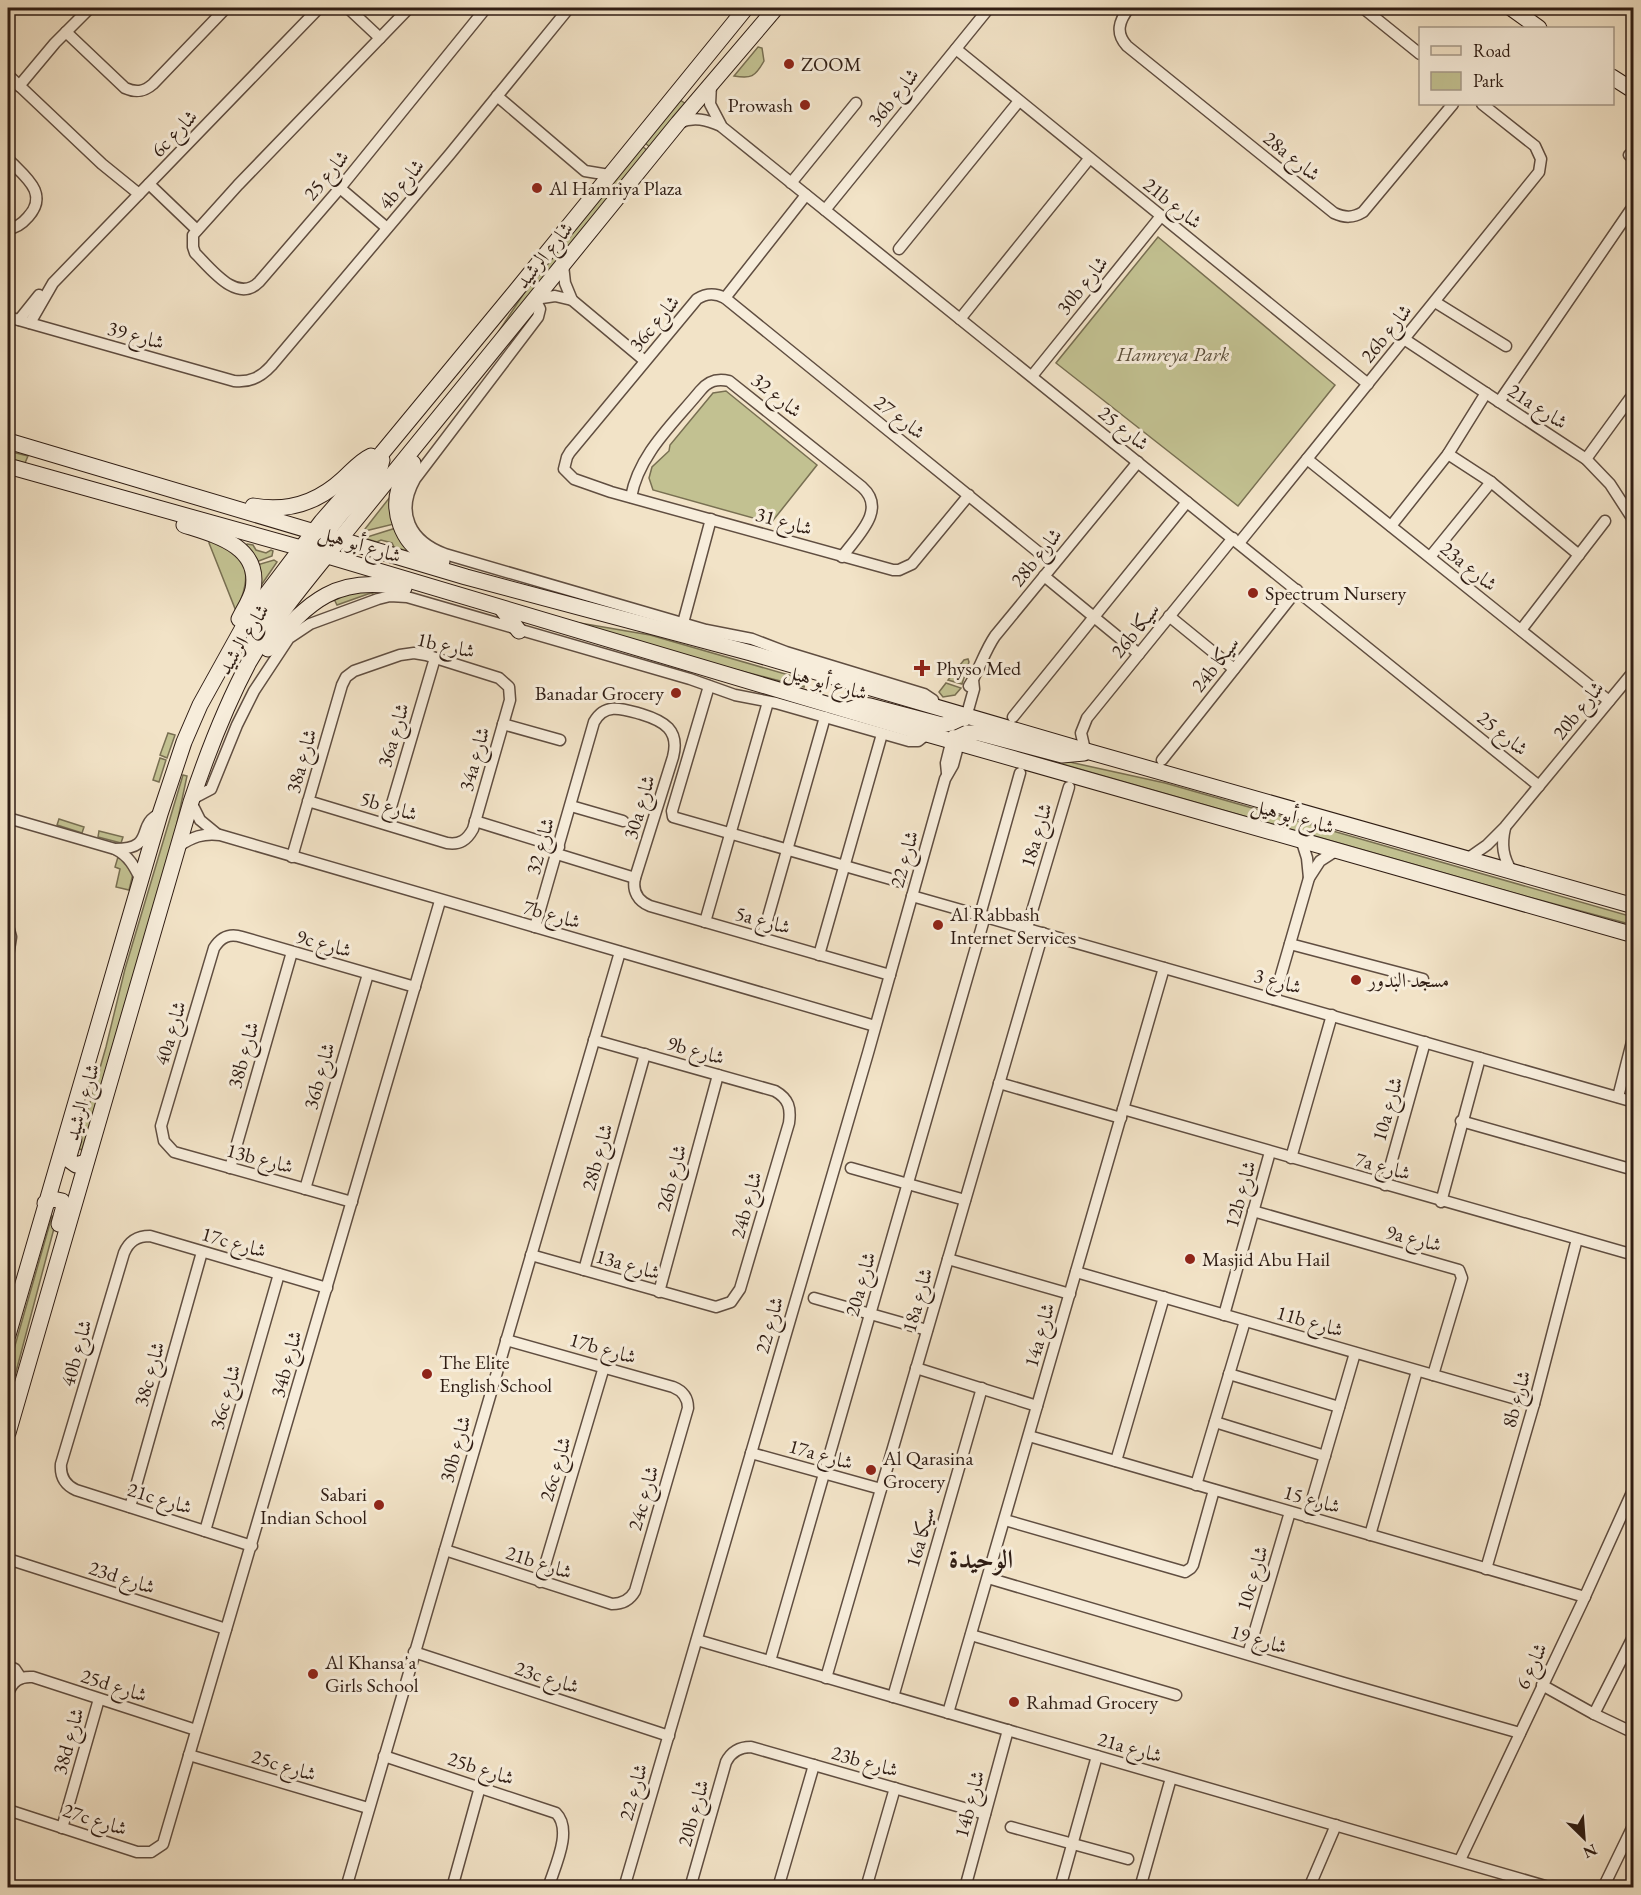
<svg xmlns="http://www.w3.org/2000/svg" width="1641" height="1895" font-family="'EB Garamond',Amiri,serif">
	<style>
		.green { fill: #c2c191; stroke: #786f52; stroke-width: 1.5 }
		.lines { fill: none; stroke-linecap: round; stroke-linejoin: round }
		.street-casing { stroke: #604e41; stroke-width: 13 }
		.secondary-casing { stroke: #2f1d14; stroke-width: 17 }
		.primary-casing { stroke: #2f1d14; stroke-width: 19 }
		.street { stroke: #f7eddb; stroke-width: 10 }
		.secondary { stroke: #f7eddb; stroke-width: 15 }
		.primary { stroke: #f2e3c7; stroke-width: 16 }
		.poi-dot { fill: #8f2418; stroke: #f7eddb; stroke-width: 2 }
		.labels { text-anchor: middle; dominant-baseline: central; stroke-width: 6; stroke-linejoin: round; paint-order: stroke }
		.poi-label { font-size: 20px; fill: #2f1d14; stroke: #f7eddb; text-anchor: start }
		.street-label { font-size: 20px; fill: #2f1d14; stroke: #f7eddb }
		.park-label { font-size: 20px; font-style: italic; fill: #5b4e3a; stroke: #f7eddb }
		.district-label { font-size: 26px; font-weight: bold; fill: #2f1d14; stroke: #f7eddb }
	</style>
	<rect width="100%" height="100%" fill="#f2e3c7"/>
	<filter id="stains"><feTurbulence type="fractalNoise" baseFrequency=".00333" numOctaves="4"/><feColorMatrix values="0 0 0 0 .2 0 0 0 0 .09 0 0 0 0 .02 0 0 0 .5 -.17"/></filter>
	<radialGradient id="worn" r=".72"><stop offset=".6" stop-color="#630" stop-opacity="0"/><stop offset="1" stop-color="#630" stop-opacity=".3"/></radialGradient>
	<g class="green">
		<path d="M758 47 762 48 764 61C755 77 751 79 734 76Z"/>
		<path d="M680 100 686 104 651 148 645 143Z"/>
		<path d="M642 146 648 151 495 337 526 290Z"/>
		<path d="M1158 237 1335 385 1238 506 1056 363Z"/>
		<path d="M726 391 817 465 771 523 653 490 649 478 652 467 669 451 670 445 713 393Z"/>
		<path d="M8 451 28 456 25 463 8 459Z"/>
		<path d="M390 497 394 524 365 531V529Z"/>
		<path d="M396 528 410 552 394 547 392 543 381 540 377 542 367 539V537Z"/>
		<path d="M210 540C250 554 253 575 236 611L209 543Z"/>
		<path d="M247 544 253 545 256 550 266 553 271 550 273 551 272 556 256 562 246 545Z"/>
		<path d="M274 560 277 562 262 584 260 583 257 565Z"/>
		<path d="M354 591 392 592 372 597 373 593 368 594 337 605 333 597Z"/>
		<path d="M574 622 650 635 806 680 804 687 671 653Z"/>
		<path d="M968 659 969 662 962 684 948 680 964 660Z"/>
		<path d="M946 683 961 688 955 695 943 697 939 692Z"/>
		<path d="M168 733 175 735 167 758 160 755Z"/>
		<path d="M993 741 1074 763 1165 783 1633 917V925L1514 893 992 744Z"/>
		<path d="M160 758 166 760 159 782 153 780Z"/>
		<path d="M183 775 187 776 173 842 82 1150 77 1148 106 1047 125 969Z"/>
		<path d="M59 819 84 827 82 833 57 825Z"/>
		<path d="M99 831 123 837 121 843 98 837Z"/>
		<path d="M118 857 126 862 133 874 129 890 116 887 120 869 115 867Z"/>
		<path d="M52 1216 57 1217 8 1402V1370Z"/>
	</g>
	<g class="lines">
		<defs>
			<g id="street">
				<path d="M348 8 380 38"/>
				<path d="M409 8 238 185 193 235V247L195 253C211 269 237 304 259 282L340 188 486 8"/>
				<path d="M1129 8C1119 21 1115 33 1127 46L1334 213C1345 218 1353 218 1363 212L1453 104"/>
				<path d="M1363 8 1420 54"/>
				<path d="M66 32 125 88C136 93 144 92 153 84L226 8"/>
				<path d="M956 49 1368 384"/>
				<path d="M8 75 102 164 139 194"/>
				<path d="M711 85 710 104 722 127 1539 786"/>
				<path d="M19 86 55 43 90 8"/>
				<path d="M497 96 585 171 609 175"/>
				<path d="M679 123C694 116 707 120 721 126"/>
				<path d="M1629 155 1634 159"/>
				<path d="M8 159C24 176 50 193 28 217 22 224 16 228 8 229"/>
				<path d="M791 183 856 103"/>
				<path d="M149 184 197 230"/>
				<path d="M340 188 387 228"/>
				<path d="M825 210 989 8"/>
				<path d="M899 249 1019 101"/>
				<path d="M563 265 565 283 572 300 645 361"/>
				<path d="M725 298 806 195"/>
				<path d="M572 300 555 296 535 299 540 309 538 317 415 479C396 513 410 541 445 554L706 630 752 639 786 652 924 694 933 700 935 708"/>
				<path d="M1435 302 1506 346"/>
				<path d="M8 317 234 381C250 383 261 377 271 366L450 154 569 8"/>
				<path d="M960 319 1089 159"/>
				<path d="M19 320 39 295"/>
				<path d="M30 323 53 283 319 8"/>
				<path d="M1404 339 1586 459 1610 484 1634 521"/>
				<path d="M1032 376 1161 216"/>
				<path d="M1499 402 1634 205"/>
				<path d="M1448 454 1491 482 1579 555"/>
				<path d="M1307 459 1609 701"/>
				<path d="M1586 459 1634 393"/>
				<path d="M969 495 912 564 899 570H893L611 492 574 479 564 469 567 457 570 452 697 299C707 293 715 293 725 298 834 387 944 475 1053 564"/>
				<path d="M631 497C639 454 673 424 700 391 708 381 717 378 729 381L862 487C888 510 856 537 842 557"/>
				<path d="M1391 526 1448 454 1486 393"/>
				<path d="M1239 543 1539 172 1541 159 1535 146 1482 104"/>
				<path d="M1430 557 1491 482"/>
				<path d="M1044 576 1139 654"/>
				<path d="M1169 616 1234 669"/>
				<path d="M683 623 711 519"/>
				<path d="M1521 630 1605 521"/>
				<path d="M709 686 672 811 673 817 901 882"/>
				<path d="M969 686C979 671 984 652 995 636L1138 462"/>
				<path d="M1013 717 1187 502"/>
				<path d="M965 721 974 689 973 680"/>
				<path d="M503 724 560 740"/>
				<path d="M1085 750 1081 733 1087 718 1233 538"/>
				<path d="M1162 760 1297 590"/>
				<path d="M947 773 946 763 953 735"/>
				<path d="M192 799 211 789 237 725 254 691 289 638 310 624 378 599 390 596 407 597 690 679 735 695 776 703 909 741H918L927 734"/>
				<path d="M191 802 200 820 217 834"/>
				<path d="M571 806 623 821"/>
				<path d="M8 818 115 849C129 856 134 866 141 880"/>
				<path d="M475 821 559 847"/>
				<path d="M386 824 435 658"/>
				<path d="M1505 828C1501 845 1503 857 1512 872"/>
				<path d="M1301 839 1307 858 1309 878"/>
				<path d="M179 846C192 837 203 833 220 835L875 1026"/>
				<path d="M115 849C157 849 135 824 160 814"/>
				<path d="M557 854 635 878"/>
				<path d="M292 857 342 685 346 677 354 671 400 655 414 653 426 655 499 678 509 687 510 700 473 829C467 840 460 845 447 843L308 801"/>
				<path d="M1467 859 1487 845 1505 827 1634 671"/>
				<path d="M912 896 1634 1102"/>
				<path d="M980 915 1020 773"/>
				<path d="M705 922 768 702"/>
				<path d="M8 926 11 937 8 956"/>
				<path d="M535 927 594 722C605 702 623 709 641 714 664 721 680 730 673 757L635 878C632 891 638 901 650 906L890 975"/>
				<path d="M1027 928 1069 787"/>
				<path d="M762 938 825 717"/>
				<path d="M1290 944 1423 979"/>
				<path d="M819 955 882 734"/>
				<path d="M1274 999 1309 878 1320 861 1337 850"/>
				<path d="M999 1083 1121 1118"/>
				<path d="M1618 1097 1634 1034"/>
				<path d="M1123 1109 1634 1255"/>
				<path d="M1461 1121 1634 1170"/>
				<path d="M1291 1158 1332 1015"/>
				<path d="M230 1168 292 952"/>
				<path d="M851 1168 965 1200"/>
				<path d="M1385 1185 1425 1042"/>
				<path d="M305 1189 368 974"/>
				<path d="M352 1202 174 1152 164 1141 161 1126 214 948C221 937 229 933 242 937L415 987"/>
				<path d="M1441 1202 1480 1058"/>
				<path d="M1253 1211 1459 1270 1462 1278 1433 1375"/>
				<path d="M531 1255 716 1307 731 1302 740 1289 789 1123C791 1108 789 1099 775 1091L594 1040"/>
				<path d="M948 1259 1070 1294"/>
				<path d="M584 1270 645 1054"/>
				<path d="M1076 1272 1534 1404"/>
				<path d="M659 1292 718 1075"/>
				<path d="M814 1298 927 1330"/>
				<path d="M1224 1315 1270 1152"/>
				<path d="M916 1368 1037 1406"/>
				<path d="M1229 1374 1339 1407"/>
				<path d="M1215 1422 1325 1456"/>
				<path d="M1029 1436 1585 1597"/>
				<path d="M751 1453 881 1489"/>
				<path d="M1116 1461 1164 1297"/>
				<path d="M1196 1485 1245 1321"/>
				<path d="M130 1507 202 1252"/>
				<path d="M1307 1517 1355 1353"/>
				<path d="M1005 1520 1185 1572 1191 1568 1193 1565 1214 1490"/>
				<path d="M205 1531 279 1274"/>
				<path d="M1370 1535 1417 1371"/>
				<path d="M252 1546 76 1490C65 1485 60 1476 61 1464L124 1253C129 1241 137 1236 150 1236L327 1288"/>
				<path d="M445 1550 612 1604C623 1604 630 1600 635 1591L688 1408C688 1398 683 1391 673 1387L506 1340"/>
				<path d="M8 1559 226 1629"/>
				<path d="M1486 1569 1534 1404 1577 1239"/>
				<path d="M988 1578 1344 1683 1520 1733"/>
				<path d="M540 1582 604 1367"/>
				<path d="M971 1635 1176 1695"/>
				<path d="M697 1640 1552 1888"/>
				<path d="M414 1652 669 1736"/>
				<path d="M1248 1654 1290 1512"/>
				<path d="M770 1661 985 916"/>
				<path d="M8 1666 15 1669 21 1678"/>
				<path d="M826 1678 1043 933"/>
				<path d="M1542 1685 1594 1714 1634 1733"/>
				<path d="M8 1694C12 1681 20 1676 33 1677L196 1730"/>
				<path d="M893 1697 982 1388"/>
				<path d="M948 1713 1164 968"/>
				<path d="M1594 1714 1634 1635"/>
				<path d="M189 1755 368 1808"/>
				<path d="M384 1756 556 1813C573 1830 555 1866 548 1888"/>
				<path d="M8 1810 137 1852H151L163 1844 440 901"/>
				<path d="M1011 1827 1128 1859"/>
				<path d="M62 1828 99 1699"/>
				<path d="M1460 1860 1582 1603 1634 1488"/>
				<path d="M346 1888 620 952"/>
				<path d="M452 1888 480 1787"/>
				<path d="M624 1888 868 1053 945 779 953 765 960 739"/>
				<path d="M690 1888 726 1762C731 1752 739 1747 751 1747L985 1814"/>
				<path d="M778 1888 814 1765"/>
				<path d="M866 1888 895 1788"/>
				<path d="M965 1888 1008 1730"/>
				<path d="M1060 1888 1097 1756"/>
				<path d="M1140 1888 1171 1778"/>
				<path d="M1309 1888 1336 1825"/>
				<path d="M1603 1888 1634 1824"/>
			</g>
			<g id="secondary">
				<path d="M1511 8 1539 28"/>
				<path d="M1612 77 1634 91"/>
				<path d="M8 441 466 577 751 653 1090 752 1634 906"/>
				<path d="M413 463C407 471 402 479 399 488 392 512 402 541 424 554 429 557 436 558 442 561"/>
				<path d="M8 466 301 548 927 734 1634 935"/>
				<path d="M253 506C286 512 317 503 343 479 352 471 360 461 371 456"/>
				<path d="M184 525C215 535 261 546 253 589 251 599 244 609 239 619"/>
				<path d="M502 609 519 631"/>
				<path d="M268 649C309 601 337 574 404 588"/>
				<path d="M250 654 256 632 265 617C290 583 314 548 340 515 354 499 378 483 382 460"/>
				<path d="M851 709 862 705 870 706 942 725 951 723 966 716"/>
				<path d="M952 740 967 733H979L1062 755 1084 753"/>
				<path d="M74 1139 69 1156V1160L76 1165 86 1162"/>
				<path d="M45 1203 53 1199 62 1201 64 1206 59 1224"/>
				<path d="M8 1335 160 814 184 742 200 705 246 622 262 600 322 521 382 453 515 292 746 8"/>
				<path d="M8 1433 191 802C207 754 225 707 249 662 276 615 314 572 348 529L678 123 776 8"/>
			</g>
			<path id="primary" d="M8 1887 10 1888"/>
		</defs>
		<use href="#street" class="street-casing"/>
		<use href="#secondary" class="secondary-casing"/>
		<use href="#primary" class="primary-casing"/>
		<use href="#street" class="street"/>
		<use href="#secondary" class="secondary"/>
		<use href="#primary" class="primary"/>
	</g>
	<g class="poi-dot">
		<circle cx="789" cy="64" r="6"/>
		<circle cx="805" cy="105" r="6"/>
		<circle cx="537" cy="188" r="6"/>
		<circle cx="1253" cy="593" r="6"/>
		<path d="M919 659h6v6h6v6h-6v6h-6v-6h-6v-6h6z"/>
		<circle cx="676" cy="693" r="6"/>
		<circle cx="938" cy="925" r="6"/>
		<circle cx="1356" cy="980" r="6"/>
		<circle cx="1190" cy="1259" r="6"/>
		<circle cx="427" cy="1374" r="6"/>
		<circle cx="871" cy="1470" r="6"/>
		<circle cx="379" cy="1505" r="6"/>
		<circle cx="313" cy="1674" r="6"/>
		<circle cx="1014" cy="1702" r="6"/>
	</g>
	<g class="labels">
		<g class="poi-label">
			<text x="801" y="64">ZOOM</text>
			<text x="793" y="105" text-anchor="end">Prowash</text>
			<text x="549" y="188">Al Hamriya Plaza</text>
			<text x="1265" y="593">Spectrum Nursery</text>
			<text x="936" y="668">Physo Med</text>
			<text x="664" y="693" text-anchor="end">Banadar Grocery</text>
			<text x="950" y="914">Al Rabbash<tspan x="950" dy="23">Internet Services</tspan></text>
			<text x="1368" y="980">مسجد البدور</text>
			<text x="1202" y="1259">Masjid Abu Hail</text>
			<text x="439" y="1362">The Elite<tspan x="439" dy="23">English School</tspan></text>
			<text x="883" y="1458">Al Qarasina<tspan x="883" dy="23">Grocery</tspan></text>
			<text x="367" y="1494" text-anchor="end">Sabari<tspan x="367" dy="23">Indian School</tspan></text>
			<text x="325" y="1662">Al Khansa'a<tspan x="325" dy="23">Girls School</tspan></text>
			<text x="1026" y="1702">Rahmad Grocery</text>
		</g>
		<g class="street-label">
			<text transform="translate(893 97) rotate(-51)">36b شارع</text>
			<text transform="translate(174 133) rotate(-46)">6c شارع</text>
			<text transform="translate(1292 156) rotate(39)">28a شارع</text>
			<text transform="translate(326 175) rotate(-50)">شارع 25</text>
			<text transform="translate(401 184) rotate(-50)">4b شارع</text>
			<text transform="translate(1173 203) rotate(39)">21b شارع</text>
			<text transform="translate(544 255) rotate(-51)">شارع الرشيد</text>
			<text transform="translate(1082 285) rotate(-51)">30b شارع</text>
			<text transform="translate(654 323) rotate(-50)">36c شارع</text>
			<text transform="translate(1386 333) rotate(-51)">26b شارع</text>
			<text transform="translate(136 335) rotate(16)">شارع 39</text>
			<text transform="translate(777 395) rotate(39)">شارع 32</text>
			<text transform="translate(1538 406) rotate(33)">21a شارع</text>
			<text transform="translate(900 417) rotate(38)">شارع 27</text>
			<text transform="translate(1124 428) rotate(39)">شارع 25</text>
			<text transform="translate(784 521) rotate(16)">شارع 31</text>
			<text transform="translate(360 544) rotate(17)">شارع أبو هيل</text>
			<text transform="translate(1036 557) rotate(-51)">28b شارع</text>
			<text transform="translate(1469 566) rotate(39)">23a شارع</text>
			<text transform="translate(1135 630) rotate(-51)">26b سيكا</text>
			<text transform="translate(243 639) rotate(-58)">شارع الرشيد</text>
			<text transform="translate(446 645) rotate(13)">1b شارع</text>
			<text transform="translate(1215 664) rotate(-52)">24b سيكا</text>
			<text transform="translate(826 682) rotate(16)">شارع أبو هيل</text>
			<text transform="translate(1578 710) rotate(-51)">20b شارع</text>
			<text transform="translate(1503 733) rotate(39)">شارع 25</text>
			<text transform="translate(393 735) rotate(-73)">36a شارع</text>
			<text transform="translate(474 759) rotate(-74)">34a شارع</text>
			<text transform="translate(301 761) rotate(-74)">38a شارع</text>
			<text transform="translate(389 806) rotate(17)">5b شارع</text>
			<text transform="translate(639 807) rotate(-73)">30a شارع</text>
			<text transform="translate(1293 816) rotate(16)">شارع أبو هيل</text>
			<text transform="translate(1036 835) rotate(-73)">18a شارع</text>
			<text transform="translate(540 846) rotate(-74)">شارع 32</text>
			<text transform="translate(904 859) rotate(-74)">شارع 22</text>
			<text transform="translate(552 914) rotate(16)">7b شارع</text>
			<text transform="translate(763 920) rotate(16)">5a شارع</text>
			<text transform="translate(324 943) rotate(16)">9c شارع</text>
			<text transform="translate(1278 981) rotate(16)">شارع 3</text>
			<text transform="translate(170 1033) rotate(-73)">40a شارع</text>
			<text transform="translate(696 1050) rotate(16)">9b شارع</text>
			<text transform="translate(243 1055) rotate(-74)">38b شارع</text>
			<text transform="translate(319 1076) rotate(-74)">36b شارع</text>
			<text transform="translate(82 1102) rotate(-74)">شارع الرشيد</text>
			<text transform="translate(1387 1109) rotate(-74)">10a شارع</text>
			<text transform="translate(597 1157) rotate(-74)">28b شارع</text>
			<text transform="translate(260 1158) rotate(15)">13b شارع</text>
			<text transform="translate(1383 1166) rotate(16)">7a شارع</text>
			<text transform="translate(671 1178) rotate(-75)">26b شارع</text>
			<text transform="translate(1240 1194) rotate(-74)">12b شارع</text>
			<text transform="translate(746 1205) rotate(-74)">24b شارع</text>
			<text transform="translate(1414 1238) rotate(15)">9a شارع</text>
			<text transform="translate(234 1242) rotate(16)">17c شارع</text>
			<text transform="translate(628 1264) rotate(16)">13a شارع</text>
			<text transform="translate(860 1284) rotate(-74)">20a شارع</text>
			<text transform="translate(917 1300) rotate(-74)">18a شارع</text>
			<text transform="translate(1310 1321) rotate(16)">11b شارع</text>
			<text transform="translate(769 1325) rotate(-74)">شارع 22</text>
			<text transform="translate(1039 1335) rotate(-74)">14a شارع</text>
			<text transform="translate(603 1348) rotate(16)">17b شارع</text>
			<text transform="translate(76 1353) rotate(-74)">40b شارع</text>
			<text transform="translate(286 1364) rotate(-74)">34b شارع</text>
			<text transform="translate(149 1374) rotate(-74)">38c شارع</text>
			<text transform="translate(225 1397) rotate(-74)">36c شارع</text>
			<text transform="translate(1516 1399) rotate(-74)">8b شارع</text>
			<text transform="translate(455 1449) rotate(-74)">30b شارع</text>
			<text transform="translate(821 1454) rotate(16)">17a شارع</text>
			<text transform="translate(555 1469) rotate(-73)">26c شارع</text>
			<text transform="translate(160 1498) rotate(17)">21c شارع</text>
			<text transform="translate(643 1498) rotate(-74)">24c شارع</text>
			<text transform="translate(1312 1499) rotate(16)">شارع 15</text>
			<text transform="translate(920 1537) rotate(-74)">16a سيكا</text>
			<text transform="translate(539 1562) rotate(18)">21b شارع</text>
			<text transform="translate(122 1577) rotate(18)">23d شارع</text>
			<text transform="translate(1252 1578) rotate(-73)">10c شارع</text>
			<text transform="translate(1259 1639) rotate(17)">شارع 19</text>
			<text transform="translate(1531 1666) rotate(-65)">شارع 6</text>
			<text transform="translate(547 1677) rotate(18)">23c شارع</text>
			<text transform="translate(114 1685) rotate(18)">25d شارع</text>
			<text transform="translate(68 1741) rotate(-74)">38d شارع</text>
			<text transform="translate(1130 1747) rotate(16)">21a شارع</text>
			<text transform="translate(865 1761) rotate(16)">23b شارع</text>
			<text transform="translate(284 1765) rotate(17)">25c شارع</text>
			<text transform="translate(481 1768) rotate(18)">25b شارع</text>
			<text transform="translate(633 1792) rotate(-74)">شارع 22</text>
			<text transform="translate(969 1804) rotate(-75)">14b شارع</text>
			<text transform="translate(693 1813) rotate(-74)">20b شارع</text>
			<text transform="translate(95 1819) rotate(18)">27c شارع</text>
		</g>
		<g class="park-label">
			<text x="1173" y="354">Hamreya Park</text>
		</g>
		<g class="district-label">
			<text x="981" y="1559">الوحيدة</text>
		</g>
	</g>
	<rect width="1641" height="1895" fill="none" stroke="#f2e3c7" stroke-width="30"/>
	<rect x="9" y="9" width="1623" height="1877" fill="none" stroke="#2f1d14" stroke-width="3"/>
	<rect x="15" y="15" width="1611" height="1865" fill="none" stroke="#2f1d14" stroke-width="1.5"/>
	<rect x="1419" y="27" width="195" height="78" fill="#f7eddb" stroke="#a79a8b" stroke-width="1.5"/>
	<rect x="1431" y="46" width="30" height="9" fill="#f2e3c7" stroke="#a79a8b" stroke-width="1.5"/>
	<text x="1473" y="57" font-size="18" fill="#2f1d14">Road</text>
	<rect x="1431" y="72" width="30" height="18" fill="#c2c191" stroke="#a79a8b" stroke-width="1.5"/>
	<text x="1473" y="87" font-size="18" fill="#2f1d14">Park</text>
	<g transform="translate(1584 1838) rotate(155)" stroke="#f7eddb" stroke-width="4.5" paint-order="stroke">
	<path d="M0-4.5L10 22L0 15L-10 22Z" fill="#2f1d14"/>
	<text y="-9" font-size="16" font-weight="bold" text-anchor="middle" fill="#2f1d14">N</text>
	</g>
	<rect width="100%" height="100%" filter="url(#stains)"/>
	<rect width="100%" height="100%" fill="url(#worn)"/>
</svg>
